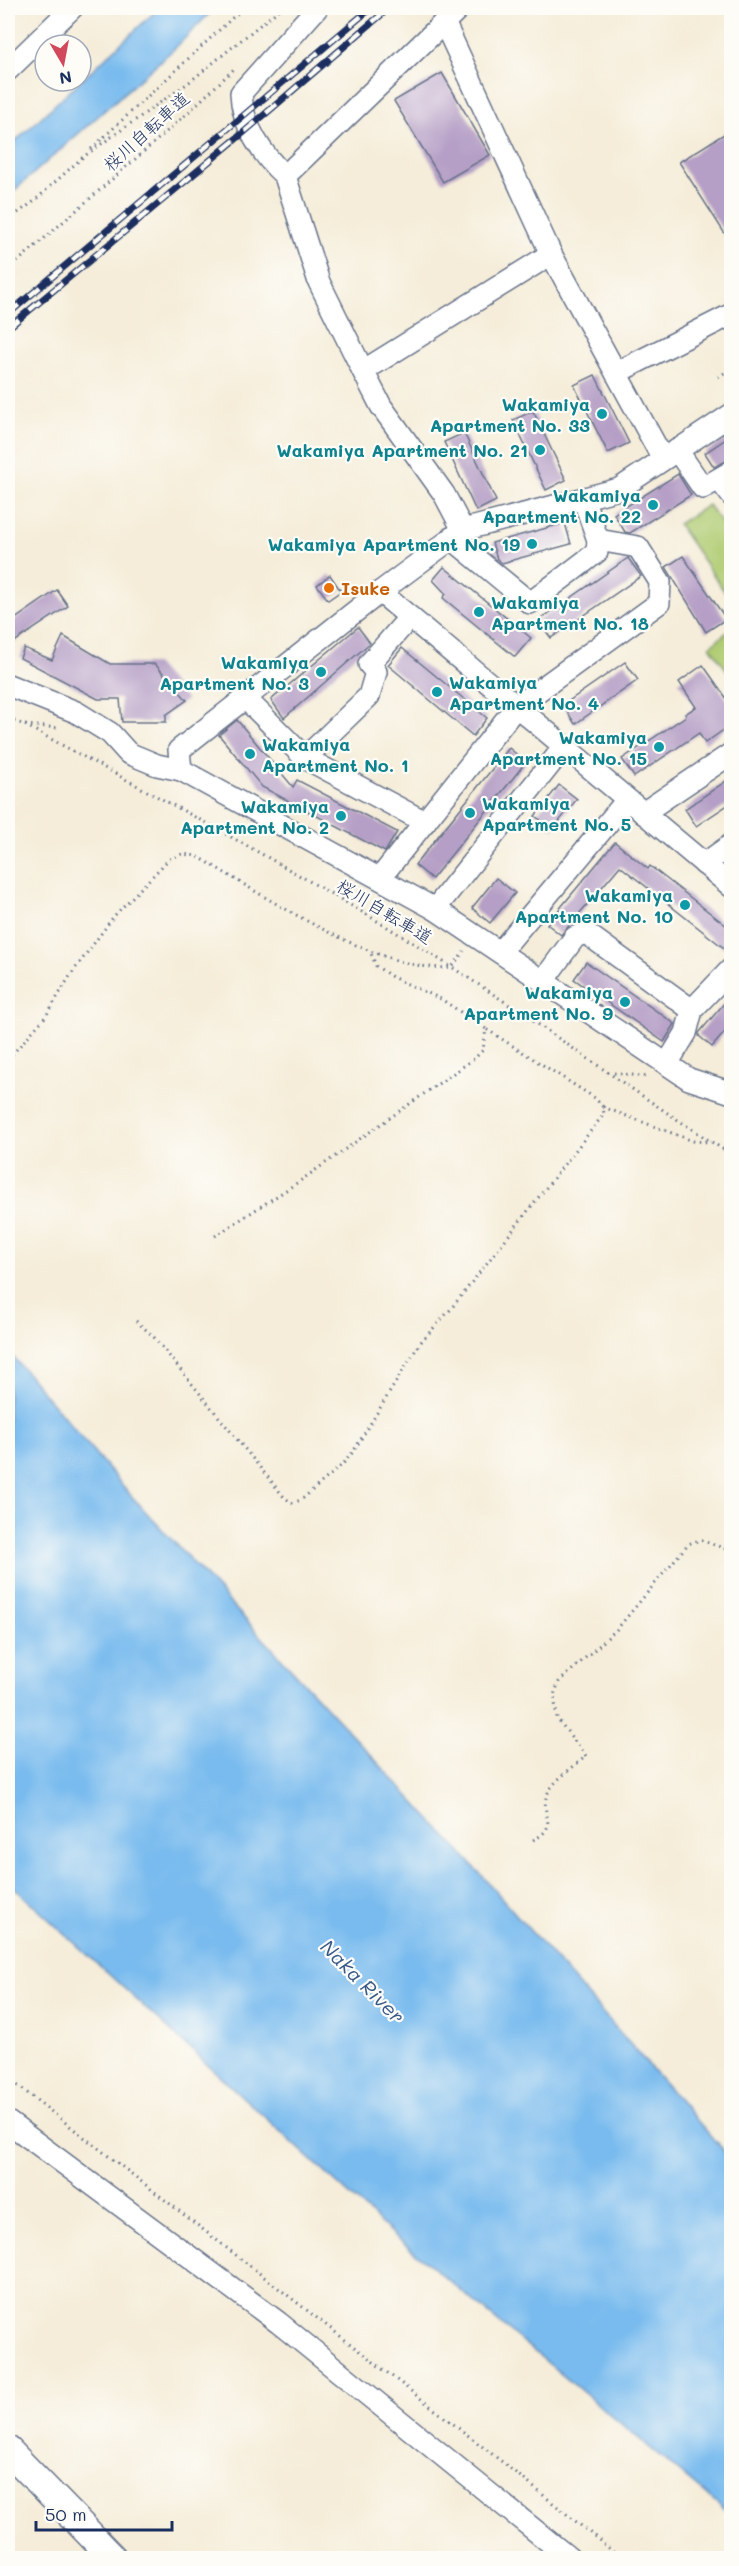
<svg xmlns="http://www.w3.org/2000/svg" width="739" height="2566" font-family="Mali,'Klee One',sans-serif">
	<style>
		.green { fill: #b0cc73; stroke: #667e68; stroke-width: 1.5 }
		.water { fill: #79bbee; stroke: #4a75a6; stroke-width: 1.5 }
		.building { fill: #b59fc6 }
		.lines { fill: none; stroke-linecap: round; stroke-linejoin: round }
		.minor-casing { stroke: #677289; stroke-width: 24 }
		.major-casing { stroke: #677289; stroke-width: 30 }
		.path { stroke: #677289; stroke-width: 3; stroke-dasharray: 1.5 4.5; stroke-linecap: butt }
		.minor { stroke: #fff; stroke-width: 21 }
		.major { stroke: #fff; stroke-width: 27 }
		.rail-casing { stroke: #1b2f5e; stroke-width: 7 }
		.rail { stroke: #fdfcf7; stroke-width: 4.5; stroke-dasharray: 14; stroke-linecap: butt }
		.culture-dot { fill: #0f9aa8; stroke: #fdfcf7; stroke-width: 2 }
		.food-dot { fill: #e8710a; stroke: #fdfcf7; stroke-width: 2 }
		.labels { text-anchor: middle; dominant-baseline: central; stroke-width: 4.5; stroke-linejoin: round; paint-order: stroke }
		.street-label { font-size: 18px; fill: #1b2f5e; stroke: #fdfcf7 }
		.culture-label { font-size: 18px; font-weight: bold; fill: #0d838f; stroke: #fdfcf7; text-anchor: end }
		.food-label { font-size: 18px; font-weight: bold; fill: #c56008; stroke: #fdfcf7; text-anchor: start }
		.water-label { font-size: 20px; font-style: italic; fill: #375989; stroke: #fdfcf7 }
	</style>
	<rect width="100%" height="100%" fill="#fdfcf7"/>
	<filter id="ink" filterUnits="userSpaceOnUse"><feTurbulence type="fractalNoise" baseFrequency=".0167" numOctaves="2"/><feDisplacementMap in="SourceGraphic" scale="12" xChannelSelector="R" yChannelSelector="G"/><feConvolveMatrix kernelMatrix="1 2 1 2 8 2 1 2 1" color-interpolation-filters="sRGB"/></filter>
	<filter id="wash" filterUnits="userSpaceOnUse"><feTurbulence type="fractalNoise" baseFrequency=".008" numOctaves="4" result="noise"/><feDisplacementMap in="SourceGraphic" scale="24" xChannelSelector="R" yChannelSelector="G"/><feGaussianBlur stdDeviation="1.35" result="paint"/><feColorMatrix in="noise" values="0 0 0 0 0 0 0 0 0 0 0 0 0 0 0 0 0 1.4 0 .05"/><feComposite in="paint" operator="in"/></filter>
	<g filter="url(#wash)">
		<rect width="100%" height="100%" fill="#f5edd9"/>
		<g class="green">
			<path d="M708 505 731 536V601L678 524Z"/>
			<path d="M731 629V676L710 646Z"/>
		</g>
		<g class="water">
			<path d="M159 8H215L176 47 8 196V148Z"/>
			<path d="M8 1351 134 1499 478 1871 731 2159V2515L389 2231 8 1882Z"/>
		</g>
		<g id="blocks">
			<g class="building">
				<path d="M442 73 490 155 443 182 394 101Z"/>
				<path d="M732 129V245L679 162Z"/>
				<path d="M595 375 629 443 608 453 574 385Z"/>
				<path d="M533 411 566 480 546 490 513 420Z"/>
				<path d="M464 433 496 501 476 511 444 442Z"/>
				<path d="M732 435V458L714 467 705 453Z"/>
				<path d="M678 474 691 495 630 533 625 532 614 514Z"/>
				<path d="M565 523 571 544 502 563 497 559 492 543Z"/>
				<path d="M683 556 726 619 706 632 666 567Z"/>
				<path d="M628 558 641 576 551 638 538 621Z"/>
				<path d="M444 567 531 638 515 657 443 598 446 594 433 580Z"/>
				<path d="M330 575 341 591 328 600 317 585Z"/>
				<path d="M57 590 68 606 8 646V624Z"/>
				<path d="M358 627 370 643 284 718 271 700Z"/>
				<path d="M63 636 110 664H155L187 700 166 715V722H122L120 699H98L20 658 24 648 52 660Z"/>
				<path d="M402 648 487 718 473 736 388 665Z"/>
				<path d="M625 662 638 680 575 724 563 705Z"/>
				<path d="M703 665 732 706V724L705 743 699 733 634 777 622 759 686 716 685 714 696 707 679 682Z"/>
				<path d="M237 720 293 787 297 780 397 832 385 852 262 787 219 735Z"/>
				<path d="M509 748 526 762 432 879 415 865Z"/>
				<path d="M732 777V802L696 826 685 809Z"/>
				<path d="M559 785 577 799 553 829 535 816Z"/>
				<path d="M615 842 648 869 650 866 732 930V939L724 948 620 866 561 935 547 924Z"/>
				<path d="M496 878 515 893 490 923 472 908Z"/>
				<path d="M586 962 675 1024 664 1042 574 979Z"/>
				<path d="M732 994V1024L712 1047 699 1036V1033Z"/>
			</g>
		</g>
	</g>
	<g filter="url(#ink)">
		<use href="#blocks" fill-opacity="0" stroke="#677289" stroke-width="1.5"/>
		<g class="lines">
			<defs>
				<g id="minor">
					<path d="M317 8 241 93C242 125 262 155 285 176L319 282 363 371 381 406 444 494 463 530"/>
					<path d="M444 22 551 254 663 459"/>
					<path d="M8 70 72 8"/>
					<path d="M285 176 459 8"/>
					<path d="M363 371 551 254"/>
					<path d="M616 373 732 314"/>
					<path d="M732 414 619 489 463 530 380 592 179 750 181 770 435 909 689 1079 732 1093"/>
					<path d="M677 450 703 488 732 471"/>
					<path d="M719 479 732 496"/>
					<path d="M451 538 530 603 597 552 598 540 583 498"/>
					<path d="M380 592 732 887"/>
					<path d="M8 685 76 712 110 733 128 753 157 765 181 770"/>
					<path d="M245 698 305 758 425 822"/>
					<path d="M305 758 369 696 376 672 369 664 410 617"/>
					<path d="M643 813 732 753"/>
					<path d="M704 864 732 844"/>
					<path d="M380 878 516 707 659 603 660 582 638 547 598 540"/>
					<path d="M435 909 564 747"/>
					<path d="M500 952 627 800"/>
					<path d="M543 981 575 937 586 933 692 1010"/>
					<path d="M667 1064 686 1033 692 1010 732 968"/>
					<path d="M8 2122 279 2323 569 2558"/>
				</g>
				<path id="major" d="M8 2450 113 2558"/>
			</defs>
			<use href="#minor" class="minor-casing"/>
			<use href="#major" class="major-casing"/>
			<g class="path">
				<path d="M91 149 243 8"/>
				<path d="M8 220 33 202 83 157 188 83 281 8"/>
				<path d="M8 270 180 120 234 69"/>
				<path d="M718 377 732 368"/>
				<path d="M8 716 16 721"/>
				<path d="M8 720 23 724C167 802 314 879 453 968 547 1028 637 1095 732 1155"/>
				<path d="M25 725 60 728"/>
				<path d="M8 1059 46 1016 70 976 114 916 169 859 182 854 197 856C258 892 382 976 452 967L464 951"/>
				<path d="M614 1073 649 1077"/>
				<path d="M603 1107 693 1141 711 1142"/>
				<path d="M215 1236 300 1181 475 1058 483 1050 486 1029 441 999 392 977 376 966 370 951"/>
				<path d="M136 1321 153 1336 284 1497 292 1503 301 1500 342 1465 353 1452 420 1343 450 1310 604 1114 603 1107 595 1098 486 1029"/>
				<path d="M533 1840C559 1827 542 1818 546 1798 550 1782 574 1767 586 1756L557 1718 554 1695 559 1682 617 1629 688 1544 700 1540 732 1551"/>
				<path d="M8 2078 501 2461 621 2558"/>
			</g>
			<use href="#minor" class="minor"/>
			<use href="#major" class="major"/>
			<defs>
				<g id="rail">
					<path d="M8 314 371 8"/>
					<path d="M8 328 236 139 389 8"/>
				</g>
			</defs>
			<use href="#rail" class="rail-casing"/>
			<use href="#rail" class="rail"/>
		</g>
	</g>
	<g class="culture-dot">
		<circle cx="602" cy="414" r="6"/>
		<circle cx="540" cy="450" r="6"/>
		<circle cx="653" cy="505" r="6"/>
		<circle cx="532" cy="544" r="6"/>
		<circle cx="479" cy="612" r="6"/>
		<circle cx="321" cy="672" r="6"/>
		<circle cx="437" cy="692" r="6"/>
		<circle cx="659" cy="747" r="6"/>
		<circle cx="250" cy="754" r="6"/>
		<circle cx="470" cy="813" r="6"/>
		<circle cx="341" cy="816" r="6"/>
		<circle cx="685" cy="905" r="6"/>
		<circle cx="625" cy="1002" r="6"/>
	</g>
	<circle class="food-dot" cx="329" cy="588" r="6"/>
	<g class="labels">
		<g class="street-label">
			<text transform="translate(146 131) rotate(-42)">桜川自転車道</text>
			<text transform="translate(385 911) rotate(31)">桜川自転車道</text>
		</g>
		<g class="culture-label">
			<text x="590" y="404">Wakamiya<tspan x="590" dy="21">Apartment No. 33</tspan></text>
			<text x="528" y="450">Wakamiya Apartment No. 21</text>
			<text x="641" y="495">Wakamiya<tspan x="641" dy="21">Apartment No. 22</tspan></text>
			<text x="520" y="544">Wakamiya Apartment No. 19</text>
			<text x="491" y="602" text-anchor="start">Wakamiya<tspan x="491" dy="21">Apartment No. 18</tspan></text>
			<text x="309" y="662">Wakamiya<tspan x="309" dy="21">Apartment No. 3</tspan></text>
			<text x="449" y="682" text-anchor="start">Wakamiya<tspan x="449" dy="21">Apartment No. 4</tspan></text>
			<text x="647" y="737">Wakamiya<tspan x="647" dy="21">Apartment No. 15</tspan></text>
			<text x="262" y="744" text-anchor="start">Wakamiya<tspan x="262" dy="21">Apartment No. 1</tspan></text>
			<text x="482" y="803" text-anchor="start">Wakamiya<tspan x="482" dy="21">Apartment No. 5</tspan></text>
			<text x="329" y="806">Wakamiya<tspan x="329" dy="21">Apartment No. 2</tspan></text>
			<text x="673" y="895">Wakamiya<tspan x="673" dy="21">Apartment No. 10</tspan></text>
			<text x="613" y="992">Wakamiya<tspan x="613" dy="21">Apartment No. 9</tspan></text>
		</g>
		<g class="food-label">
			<text x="341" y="588">Isuke</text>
		</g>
		<g class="water-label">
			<text transform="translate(363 1981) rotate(45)">Naka River</text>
		</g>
	</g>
	<rect width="739" height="2566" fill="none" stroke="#fdfcf7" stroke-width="30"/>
	<g transform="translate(63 63) rotate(170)"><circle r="28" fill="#fdfcf7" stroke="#a3aaba" stroke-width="1.5"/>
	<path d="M0-4.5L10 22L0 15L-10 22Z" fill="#d1495b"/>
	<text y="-9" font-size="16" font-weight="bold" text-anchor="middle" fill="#1b2f5e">N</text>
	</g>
	<path d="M36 2521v9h136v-9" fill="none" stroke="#1b2f5e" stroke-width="3"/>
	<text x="45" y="2521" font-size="18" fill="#1b2f5e" stroke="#fdfcf7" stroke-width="4.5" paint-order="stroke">50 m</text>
</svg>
